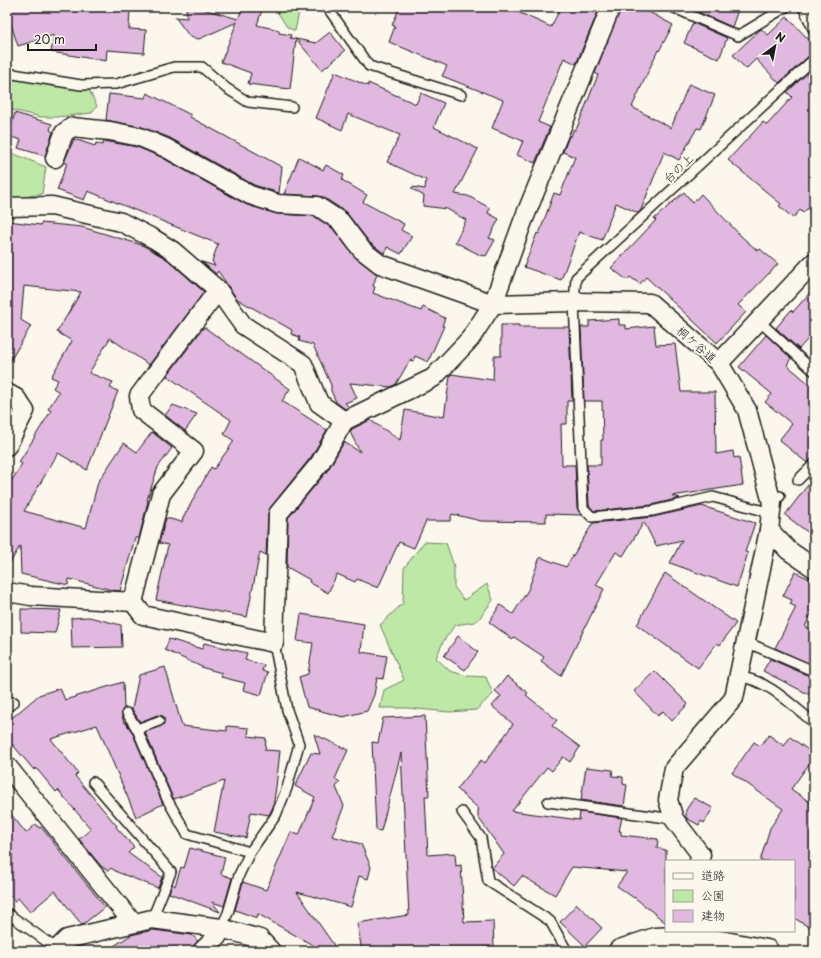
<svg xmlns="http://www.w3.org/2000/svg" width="821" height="958" font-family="'Playpen Sans','Klee One',sans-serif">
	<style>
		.green { fill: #bde8a5; stroke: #6c8260 }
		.building { fill: #e1b8df; stroke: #1c1c1c }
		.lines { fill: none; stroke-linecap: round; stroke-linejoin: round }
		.lane-casing { stroke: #1c1c1c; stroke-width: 12 }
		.street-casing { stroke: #1c1c1c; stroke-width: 21 }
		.primary-casing { stroke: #1c1c1c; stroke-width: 25 }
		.lane { stroke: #fbf7ec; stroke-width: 9 }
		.street { stroke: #fbf7ec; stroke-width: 18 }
		.primary { stroke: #fbf7ec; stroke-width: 22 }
		.labels { text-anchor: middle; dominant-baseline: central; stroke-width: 4; stroke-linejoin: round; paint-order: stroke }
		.street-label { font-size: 12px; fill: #1c1c1c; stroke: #fbf7ec }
	</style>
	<rect width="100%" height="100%" fill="#fbf7ec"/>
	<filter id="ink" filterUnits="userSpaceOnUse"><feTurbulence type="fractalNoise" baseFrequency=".025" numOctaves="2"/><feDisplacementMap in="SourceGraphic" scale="8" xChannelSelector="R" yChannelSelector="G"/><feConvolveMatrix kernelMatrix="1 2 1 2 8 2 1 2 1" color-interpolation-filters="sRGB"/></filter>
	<g filter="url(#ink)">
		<g class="green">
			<path d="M274 7H300L295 31 287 27Z"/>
			<path d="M7 78 89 90 97 106 92 113 57 117H41L12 110 7 119Z"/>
			<path d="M7 151 46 167 42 194 18 198 7 196Z"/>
			<path d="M424 542 446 543 454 566V587L464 600 487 584 493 600 479 619 474 622 455 625 443 642 436 658 450 671 467 676 486 677 493 694 476 710 450 712 407 708H380L384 690 404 680 380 625 403 603 404 568Z"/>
		</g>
		<g class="building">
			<path d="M17 7H130L129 29 146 30 144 53 107 50 106 61 51 52 54 35 18 46 7 12V10Z"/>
			<path d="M186 7H196L238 19 243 7H251L262 10 257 25 279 30V33L291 35 290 38 296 39 290 89 248 84 251 73 221 62 237 22 199 39 190 37 175 17 187 18Z"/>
			<path d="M400 7H507L551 27 561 7H600L576 64 564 58 538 122 550 127 535 163 517 155 523 141 492 128 503 100 442 76 447 66 389 42 395 26 392 25Z"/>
			<path d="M621 7H640L673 25 659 51 658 50 632 107 671 128 689 84 715 95 701 129 697 128 679 160 664 152 641 210 638 213 616 203 602 240 579 232 561 280 524 267 537 233 539 234 554 193 560 195 575 157 563 152 569 136H571L574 129 576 130 598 75 595 73Z"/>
			<path d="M701 7H739L732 27 698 12Z"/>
			<path d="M787 17 814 45V53L810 55 779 83 756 59 746 69 733 55 761 29 768 35Z"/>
			<path d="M693 23 727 38 719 59 684 43Z"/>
			<path d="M330 32 345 51 322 70 296 39 316 43Z"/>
			<path d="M814 67V202L803 213 800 210 793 218 779 206 781 204 728 160 763 122 767 125 792 97 787 92Z"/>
			<path d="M335 72 368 86V83L416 104 421 93 444 103 434 127 478 149 455 194 468 196 490 208 488 213 499 219 489 238 495 240 486 256 483 255 482 256 455 242 466 220 447 209 423 206 424 196 412 189V187L425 189 426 180 387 162 400 135 348 114 342 130 316 118Z"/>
			<path d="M147 93 191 115 190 117 282 167 279 193 254 185 170 138 142 127 106 120 109 94 145 98Z"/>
			<path d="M15 113 52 124 50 130 53 132 45 156 18 148 21 140 8 136Z"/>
			<path d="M74 139 95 146 96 143 103 145 104 141 137 147 161 157 247 205 277 214 314 216 333 229 354 256 377 274 373 286 375 287 373 293 421 311 423 307 445 318 442 326H444L428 362 415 356 413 361 410 360 396 384 391 387 350 383 357 398 345 403 349 407 345 409 336 402 331 391V385L313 345 299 341 300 337 291 334 292 330 237 299 218 271 216 274 202 262 215 266 212 261 218 244 88 191 84 200 57 190 67 163 64 162Z"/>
			<path d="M299 157 323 170 326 165 344 175 342 180 367 195 363 202 404 224 401 230 412 236 401 254 387 247 385 254 370 243 346 212 323 197 318 196 284 194Z"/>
			<path d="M684 192 693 203 701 194 742 237 758 251 760 249 778 264 738 305 746 312 717 343 646 277 640 284 630 277 627 280 611 268 656 220 654 219Z"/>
			<path d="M7 221 41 225V223L82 227 142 245 167 259 204 292 149 365 110 338 89 373 113 382 110 388 118 391 87 470 58 453 24 511 86 528 98 482 124 443 137 452 152 432 172 448 158 467 147 500 148 501 139 538H135L120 591 112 590 69 579 68 585 21 574 20 546 7 568V488L22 464 19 462 51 411 48 409 59 392 53 388 58 380 51 377 72 341 57 332 81 292 24 286 21 320 31 326 7 366Z"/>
			<path d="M814 288V332L799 349 776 328 791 310 793 312Z"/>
			<path d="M619 319V325H626V329L654 326 656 345 675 344 681 392H715L716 454 733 451 734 458 739 457 743 485 672 496 680 498 651 505 594 511 589 505 587 465H601V440H603L602 401H584L581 327H589V321Z"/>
			<path d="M501 325H519V327H569L572 401H567V424H561L562 465H575L577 508 582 515 546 514V522L481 521 452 514 450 521H426L414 548 399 542 378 588 357 579 355 582 337 574 328 593 309 582 310 580 287 567 288 518 328 470 344 442 360 452 350 432 352 429 370 420 400 440 405 410 444 417 450 376 451 374 493 380 494 356H501Z"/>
			<path d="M204 327 290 389 282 401 327 430 311 457 270 508 268 514 266 555 260 552 247 617 156 600 168 545 159 543 166 518 182 522 183 518 211 467 214 469 234 441 224 434 231 420 167 376Z"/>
			<path d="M766 335 791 358 787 365 814 388V458L807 463 779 440 792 424 765 402 772 394 739 367Z"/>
			<path d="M173 405 197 414 185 431 165 415Z"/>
			<path d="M814 477V537L785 515Z"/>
			<path d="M702 506 755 523 745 552 748 553 737 587 670 563 682 540 656 546 644 522 623 556 616 552 596 585 604 589 561 676 541 661 544 657 514 637 512 639 489 622 500 605 513 614 528 590 540 557 566 567 593 523 653 517Z"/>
			<path d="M795 572 814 581V616L811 614 805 627 814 631V666L775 648 796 607 790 604 792 600 783 596Z"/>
			<path d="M665 573 736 623 720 645 717 643 698 668 637 625Z"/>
			<path d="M21 609 61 610 55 633 21 632Z"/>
			<path d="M301 614 364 624 361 652 387 656 383 679 377 678 374 695 367 711 343 717 307 707 299 677 308 674 313 643 297 641Z"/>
			<path d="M89 617 121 625 122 647 72 648 71 618Z"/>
			<path d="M458 636 478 652 465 670 444 656Z"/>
			<path d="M169 639 202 649 204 643 247 653 245 660 264 665 262 671 268 672 261 695 243 690 245 683 221 677 222 673 204 668 165 650Z"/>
			<path d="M770 659 807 675H810L814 672V697L763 671Z"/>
			<path d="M165 667 182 726 227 731V726L249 728 248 736 266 738 265 750 280 751 276 787 273 807 269 815 251 812 246 838 214 832 224 781 174 799 172 796 145 732 163 725 164 719 163 716 157 715 140 722 132 709 139 675Z"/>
			<path d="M655 671 688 704 672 721 663 711 658 716 634 691Z"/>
			<path d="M507 676 528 693 526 695 557 720 552 726 580 747 570 762 563 757 552 771 547 767 512 811 579 820 580 812 622 818 619 831H621V835L658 839 657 848 666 850V923L634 897V898L617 886 627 872 572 867 555 895 522 876 514 886 492 868 504 854 478 817V810L479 809 457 789 481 760 485 763 513 724 492 706 501 696 495 691Z"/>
			<path d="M123 682 124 708 122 711V716L124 722 126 723 132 732 163 804 136 817 97 725 51 739 78 773 75 776 117 826 116 827 134 847 128 853 162 877 158 888 117 872 111 868 108 871 101 866 79 839 91 829 58 790 56 792 36 768 34 770 7 738V722L39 695 60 688 65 700Z"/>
			<path d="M425 716 429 796H425L428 855 455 853 456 866 461 865 464 922 493 921 494 947 420 951H362L357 923 409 915 401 753 381 831 376 830 372 742 378 743 383 718Z"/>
			<path d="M314 734 348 750 335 779 340 782 336 787 344 806 332 836 361 844 371 867 368 879 359 876 351 907 297 892 338 951H323L258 914 257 918 235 910 243 882 266 890 291 832 299 835 315 797 295 786 311 753 320 754Z"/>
			<path d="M769 735 784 746 790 737 814 754V757L791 789 814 805V930L794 918V861H760L770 828 783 809 732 773 754 742 760 746Z"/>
			<path d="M586 767 613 770 612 776 623 777V784L627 785 624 806 581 800Z"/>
			<path d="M694 798 713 808 704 823 701 821 699 825 686 818V810Z"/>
			<path d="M7 809 26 833 36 824 39 828 41 827 105 907 82 925 55 891 30 912 18 898 15 901 7 892Z"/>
			<path d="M190 848 225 857 221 874 232 878 224 906 212 902 220 912 169 893 172 884 175 886 181 867 184 868Z"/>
			<path d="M577 904 602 928 585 946 560 922Z"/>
			<path d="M153 930 192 935 198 941 192 948V951H106L131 935Z"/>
		</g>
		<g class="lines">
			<defs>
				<g id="lane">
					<path d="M327 7 369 66 461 95"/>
					<path d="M672 7 738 36 786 7"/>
					<path d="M803 7 814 31"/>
					<path d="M7 73 81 85 116 84 174 67H202L226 88 248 102 292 107"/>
					<path d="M759 321 814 371"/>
					<path d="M798 480 814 464"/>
					<path d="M780 496 764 511 713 497 652 511 592 517 583 508 574 302 576 278 814 59"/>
					<path d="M746 642 809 669"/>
					<path d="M739 677C767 679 793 706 814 723"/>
					<path d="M7 708 14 702"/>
					<path d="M127 713 137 729 167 799 187 834 250 852"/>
					<path d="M137 729 159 721"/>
					<path d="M93 782 171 872 152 919"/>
					<path d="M548 802 674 819"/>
					<path d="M462 812 481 838 488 881 550 921 567 951"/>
					<path d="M7 913 57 949"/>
					<path d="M221 928 228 913 239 875 250 852 276 815 287 788 299 744 287 710 274 643"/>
				</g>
				<g id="street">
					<path d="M55 158 64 133 72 127 110 131 140 137 166 148 250 195 278 204 317 206 340 221 362 250 380 264 493 304 574 302 650 303 719 363 747 410 772 503 769 530 734 698 674 768 668 800 674 819 701 855 699 861"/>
					<path d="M7 207 52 206 121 222 154 239 173 251 218 290 243 325 303 364 319 403 344 421 320 463 278 514 274 643 143 615 133 602 31 596 7 592"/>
					<path d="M719 363 814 262"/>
					<path d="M7 393 16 398 25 411 7 446"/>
					<path d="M344 421 433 378 470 339 493 304 523 221 611 7"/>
					<path d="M769 530 788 550 814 568"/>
					<path d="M133 602 161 494 194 451 141 410 139 396 218 290"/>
					<path d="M7 766 133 923"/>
					<path d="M57 951V949L67 939 152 919 221 928 260 939 271 951"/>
					<path d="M202 951 217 937 221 928"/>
				</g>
				<path id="primary" d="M620 951 655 939 694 937 767 951"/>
			</defs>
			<use href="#lane" class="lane-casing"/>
			<use href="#street" class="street-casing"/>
			<use href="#primary" class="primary-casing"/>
			<use href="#lane" class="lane"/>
			<use href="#street" class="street"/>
			<use href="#primary" class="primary"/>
		</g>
	</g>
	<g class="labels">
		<g class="street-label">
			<text transform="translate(678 168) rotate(-43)">台の上</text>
			<text transform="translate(697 344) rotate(41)">桐ケ谷道</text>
		</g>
	</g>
	<rect width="821" height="958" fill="none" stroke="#fbf7ec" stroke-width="24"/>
	<rect x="12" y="12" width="797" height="934" fill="none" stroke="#1c1c1c" stroke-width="1.5" filter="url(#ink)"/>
	<rect x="665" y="860" width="130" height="72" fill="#fbf7ec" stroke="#a29f99"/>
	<rect x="673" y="873" width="20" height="6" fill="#fbf7ec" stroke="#a29f99"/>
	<text x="701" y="880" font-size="12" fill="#1c1c1c">道路</text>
	<rect x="673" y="890" width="20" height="12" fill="#bde8a5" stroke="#a29f99"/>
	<text x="701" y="900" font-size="12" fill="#1c1c1c">公園</text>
	<rect x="673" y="910" width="20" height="12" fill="#e1b8df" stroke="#a29f99"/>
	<text x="701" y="920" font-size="12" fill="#1c1c1c">建物</text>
	<g transform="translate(775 46) rotate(32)" stroke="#fbf7ec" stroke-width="3" paint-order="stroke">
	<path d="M0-3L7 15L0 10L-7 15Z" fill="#1c1c1c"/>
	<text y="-6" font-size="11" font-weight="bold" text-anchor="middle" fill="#1c1c1c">N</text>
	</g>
	<path d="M28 44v6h68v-6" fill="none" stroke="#1c1c1c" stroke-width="2"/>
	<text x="34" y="44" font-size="12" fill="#1c1c1c" stroke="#fbf7ec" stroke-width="3" paint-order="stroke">20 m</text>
</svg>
